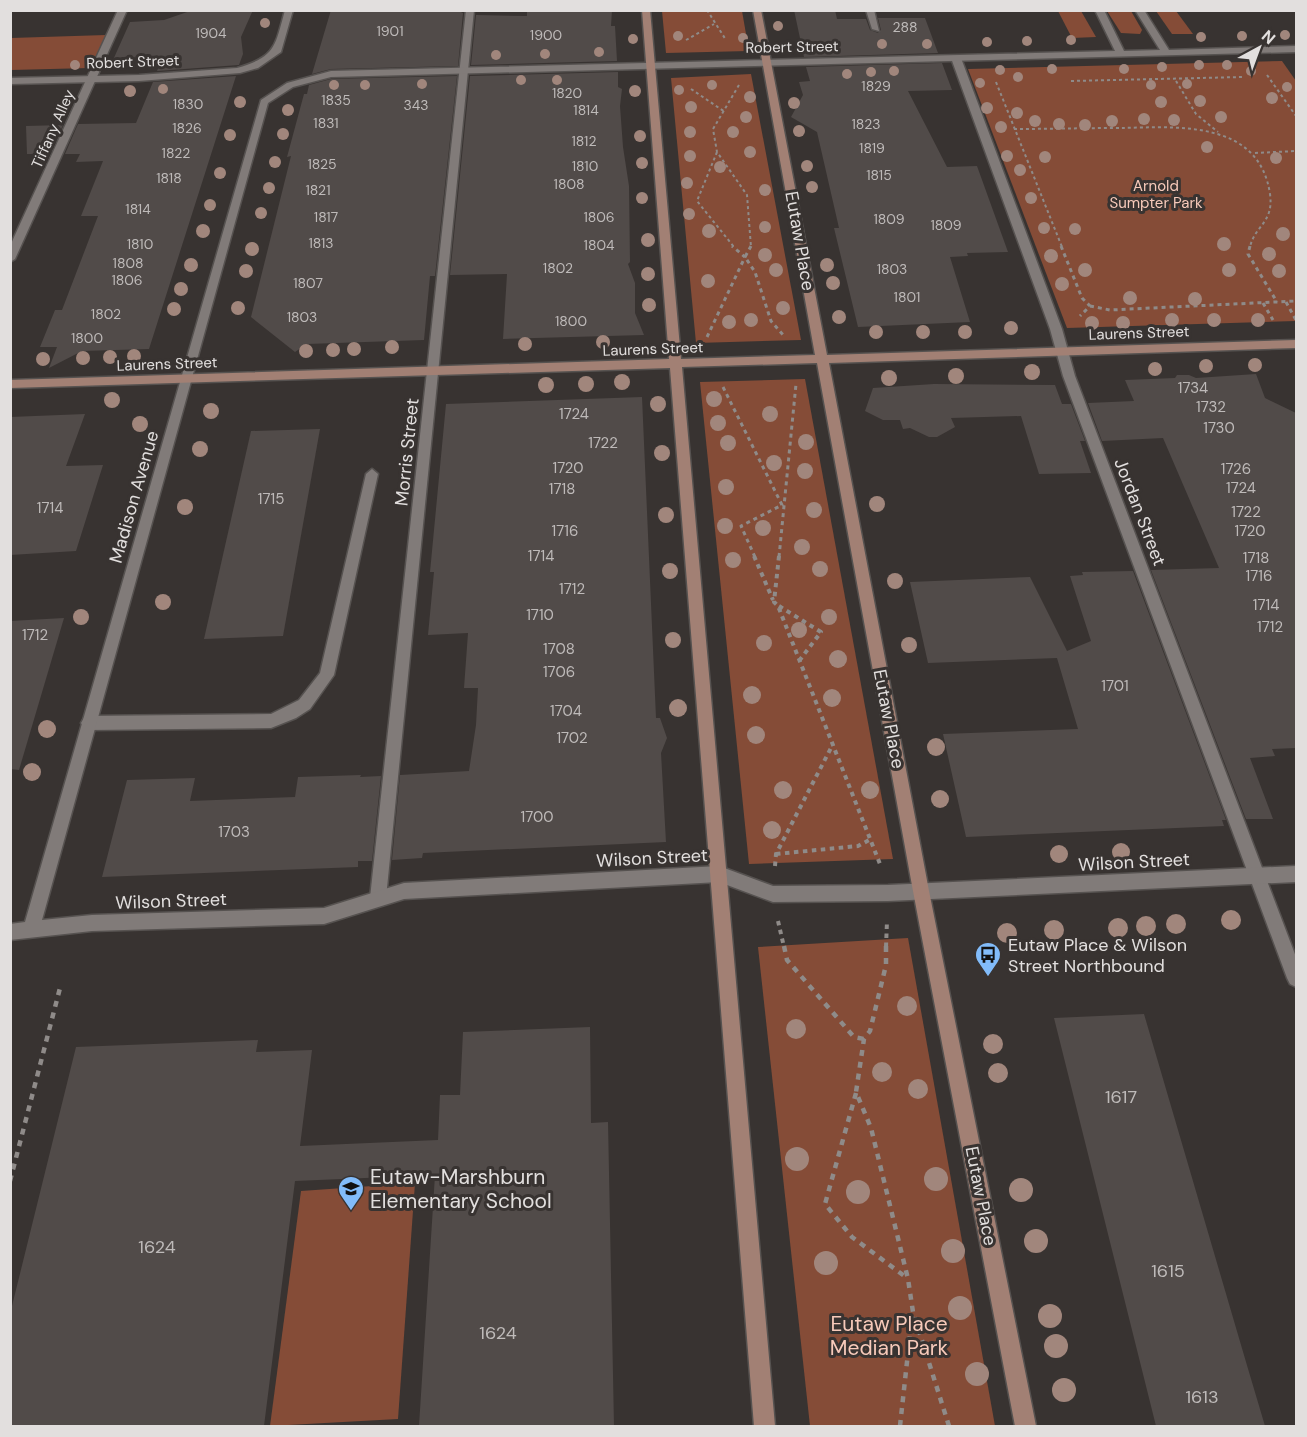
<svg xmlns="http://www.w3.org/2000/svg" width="1307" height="1437" font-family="'DM Sans',sans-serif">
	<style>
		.green { fill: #854c37 }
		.building { fill: #514b49 }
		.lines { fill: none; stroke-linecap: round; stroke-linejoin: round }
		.lane-casing { stroke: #565250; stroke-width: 3 }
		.street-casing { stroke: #565250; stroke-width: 3 }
		.secondary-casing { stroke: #565250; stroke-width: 3 }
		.path-far3 { stroke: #8f8b89; stroke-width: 2; stroke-dasharray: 3 3; stroke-linecap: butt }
		.path-far2 { stroke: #8f8b89; stroke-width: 3; stroke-dasharray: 4 4; stroke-linecap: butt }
		.path-far1 { stroke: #8f8b89; stroke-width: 4; stroke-dasharray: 4.5 4.5; stroke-linecap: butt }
		.path { stroke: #8f8b89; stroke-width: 4.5; stroke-dasharray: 6 6; stroke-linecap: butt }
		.lane { fill: #817b79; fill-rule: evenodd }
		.street { fill: #817b79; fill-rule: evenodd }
		.secondary { fill: #a28074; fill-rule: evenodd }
		.tree { fill: #a1867c }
		.labels { text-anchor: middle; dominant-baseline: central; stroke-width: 6; stroke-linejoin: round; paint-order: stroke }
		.far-number-label { font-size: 14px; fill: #bebab9 }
		.far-street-label { font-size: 15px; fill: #e2dfde; stroke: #383331 }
		.far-park-label { font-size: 15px; fill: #f7caba; stroke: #383331 }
		.number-label { font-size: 15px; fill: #bebab9 }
		.street-label { font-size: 18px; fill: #e2dfde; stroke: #383331 }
		.poi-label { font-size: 18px; fill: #e2dfde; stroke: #383331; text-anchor: start }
		.near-number-label { font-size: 18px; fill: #bebab9 }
		.near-poi-label { font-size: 21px; fill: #e2dfde; stroke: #383331; text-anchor: start }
		.near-park-label { font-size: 21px; fill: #f7caba; stroke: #383331 }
	</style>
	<rect width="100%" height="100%" fill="#383331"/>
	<g class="green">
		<path d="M662 11H742L749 51 666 53Z"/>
		<path d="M1058 11H1081L1096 37 1072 38Z"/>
		<path d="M1107 11H1131L1142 30 1140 34 1121 33Z"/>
		<path d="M1156 11H1176L1193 34H1172Z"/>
		<path d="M106 35 90 68 11 70V38Z"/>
		<path d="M1282 61 1296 81V321L1067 328 968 69Z"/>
		<path d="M751 74 801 340 696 343 671 78Z"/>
		<path d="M805 379 893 859 749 864 700 382Z"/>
		<path d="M908 938 995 1426H810L758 947Z"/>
		<path d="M415 1183 398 1419 270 1426 301 1191Z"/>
	</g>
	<g class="building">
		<path d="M193 10H253L241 37 243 54 239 65 157 71 162 59 113 60 130 22 164 20Z"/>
		<path d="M331 10H456L463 13 458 66 331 69 312 74Z"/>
		<path d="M527 10H612L611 26H615L617 61 471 65 476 15 527 16Z"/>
		<path d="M794 10H835L837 19H866L870 30 878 33 881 30 878 18H925L938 53 804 57Z"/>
		<path d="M942 63 952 90 908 91 947 167 977 166 1008 252 967 253 968 256 950 257 970 322 858 327 834 228H839L817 132 791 117 803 95 799 82 810 81 806 67Z"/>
		<path d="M618 72V87L622 89 620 106 623 147 629 186 630 262 628 264 635 283V313L644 335 503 339 507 274 450 275 470 76Z"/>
		<path d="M236 76 149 349 82 351 49 368 57 347H40L55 310H62L98 216H81L103 161 76 162 80 154H65L78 124 136 123 153 82Z"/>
		<path d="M457 76 435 276H430L424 340 307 344 295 352 251 317 291 156 287 157 304 94H307L309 85 331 79Z"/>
		<path d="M63 125 50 154H27L26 126Z"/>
		<path d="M1256 374 1265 398 1296 413V748L1272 749 1275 756 1250 758 1273 819H1246L1151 570 1219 568 1163 438 1102 441 1088 403 1134 401 1125 380 1175 378 1177 375H1189L1196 378Z"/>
		<path d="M934 384 1055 385 1062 404H1071L1085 441H1080L1091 473 1039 474 1021 416 951 418 955 427 937 437H929L910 428 903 429 900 420H883L865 411 873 388Z"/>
		<path d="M642 397 656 718H660L667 738 661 753 666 842 423 853 422 858 392 860 400 775 469 771 476 725 478 688H464L468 633 428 635 434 572H430L446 404Z"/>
		<path d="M85 414 66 466 103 465 76 551 10 555V417Z"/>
		<path d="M320 429 283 636 204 639 251 431Z"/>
		<path d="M1133 571 1226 820H1222L1224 826 966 837 943 734 1078 729 1057 658 928 663 910 582 1030 577 1067 651 1091 641 1070 576 1083 575 1082 572Z"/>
		<path d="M64 618 19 770 10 769V621Z"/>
		<path d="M361 775 360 777 381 776 372 861H358V867L102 877 127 780 195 778 190 801 295 797 298 777Z"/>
		<path d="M1144 1014 1246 1362 1265 1426H1156L1054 1018Z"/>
		<path d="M590 1027 591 1123 608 1122 614 1426H419L435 1175 295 1181 264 1426H10V1314L76 1047 258 1040 256 1052 312 1050 300 1146 438 1140 440 1095H460L463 1032Z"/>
	</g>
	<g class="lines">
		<defs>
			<g id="lane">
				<path d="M118 10H127L15 259 10 262V246Z"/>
				<path d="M466 10H474L386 898 384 904 378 906 372 904 370 898Z"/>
				<path d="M866 10H874L879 31 872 29Z"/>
				<path d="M953 56 961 58 1062 329 1075 376 1296 957V987L1290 984 1287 978 1063 376 1050 329 951 58Z"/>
				<path d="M372 469 378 474 334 675 310 709 296 718 271 728 89 730 84 728 81 723 84 718 89 716 271 714 299 700 320 673 366 474Z"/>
			</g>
			<g id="street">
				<path d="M285 10H293L281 52 258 68 240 73 139 81 10 84V78L139 75 237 68C276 57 275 46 285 10Z"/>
				<path d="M1095 10H1104L1124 51 1160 50 1135 10H1144L1169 50 1296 46V52L331 77 293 87 268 103 42 920 92 915 324 908 404 883 719 866 773 886 888 885 1296 866V882L888 901 773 902 719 882 404 899 324 924 92 931 10 940V924L25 922 261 100 287 83 331 71 1115 51Z"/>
			</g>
			<path id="secondary" d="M642 10H650L681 359 815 355 753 10H761L827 355 1296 340V348L829 363 929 891 1036 1426H1015L913 891 817 363 682 367 775 1426H754L670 368 10 388V380L669 359Z"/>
		</defs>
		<use href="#lane" class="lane-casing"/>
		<use href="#street" class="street-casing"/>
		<use href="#secondary" class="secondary-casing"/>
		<g class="path-far3">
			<path d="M707 10 726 40"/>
			<path d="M686 40 714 24"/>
			<path d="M1267 75 1296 116"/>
			<path d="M1071 81 1243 77"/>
			<path d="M1176 81 1196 114 1218 132"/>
			<path d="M996 82 1062 247"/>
			<path d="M739 85 713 129 717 152 747 195 751 247"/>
			<path d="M691 89 725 112"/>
			<path d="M1014 129C1049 129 1084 128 1120 128 1176 127 1259 119 1270 194 1274 223 1255 225 1250 247"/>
			<path d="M717 152 697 201 734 247"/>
			<path d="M1255 153 1296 151"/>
		</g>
		<g class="path-far2">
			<path d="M751 246 745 257 755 272 771 321 784 336"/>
			<path d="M1061 246 1082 298 1090 306 1080 316"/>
			<path d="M1250 246 1248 254 1277 302"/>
			<path d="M1286 302 1296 320"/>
			<path d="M1263 303 1273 320"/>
			<path d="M1090 306 1110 310 1296 301"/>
			<path d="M707 337 745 257 732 246"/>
			<path d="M723 387 782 505 741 526 755 557"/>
			<path d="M779 557 796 384"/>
		</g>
		<g class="path-far1">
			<path d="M754 556 773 600"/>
			<path d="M779 556 774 602 778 606 880 864"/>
			<path d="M779 606 821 632 799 661"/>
			<path d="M776 854 858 846 871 839"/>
			<path d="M775 866 776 854 833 744"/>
			<path d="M778 921 784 947"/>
			<path d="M886 947 887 921"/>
		</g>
		<g class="path">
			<path d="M784 946 787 960 854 1037 864 1039"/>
			<path d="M886 946V965L870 1031 864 1039 856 1092 871 1128 908 1279 913 1312 949 1426"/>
			<path d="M856 1093 825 1204 852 1237 907 1278"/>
			<path d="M10 1181 60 988"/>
			<path d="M900 1426 912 1316"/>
		</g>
		<use href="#lane" class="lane"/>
		<use href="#street" class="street"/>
		<use href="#secondary" class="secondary"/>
	</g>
	<g class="tree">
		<circle cx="265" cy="23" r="5"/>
		<circle cx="778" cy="26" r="5"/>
		<circle cx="1285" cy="35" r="5"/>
		<circle cx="678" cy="36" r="5"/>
		<circle cx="1242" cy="36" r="5"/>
		<circle cx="1201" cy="37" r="5"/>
		<circle cx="743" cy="38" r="5"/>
		<circle cx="633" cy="39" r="5"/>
		<circle cx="1071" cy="40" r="5"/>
		<circle cx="1027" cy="41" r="5"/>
		<circle cx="987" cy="42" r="5"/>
		<circle cx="882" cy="44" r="5"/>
		<circle cx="927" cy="44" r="5"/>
		<circle cx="832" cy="46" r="5"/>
		<circle cx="599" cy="52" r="5"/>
		<circle cx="545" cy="54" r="5"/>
		<circle cx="496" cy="55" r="5"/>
		<circle cx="75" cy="65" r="5"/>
		<circle cx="1199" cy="65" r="5"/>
		<circle cx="1227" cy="65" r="5"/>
		<circle cx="1162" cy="67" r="5"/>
		<circle cx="1052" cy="69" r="5"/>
		<circle cx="1124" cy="69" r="5"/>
		<circle cx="1000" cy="70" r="5"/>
		<circle cx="894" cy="71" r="5"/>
		<circle cx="1251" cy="71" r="5"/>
		<circle cx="871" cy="72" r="5"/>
		<circle cx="847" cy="74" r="5"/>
		<circle cx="1018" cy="77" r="5"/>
		<circle cx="521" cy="80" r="5"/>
		<circle cx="557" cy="80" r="5"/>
		<circle cx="980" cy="83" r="5"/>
		<circle cx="422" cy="84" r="5"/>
		<circle cx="1187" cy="84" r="5"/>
		<circle cx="334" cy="85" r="5"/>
		<circle cx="365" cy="85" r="5"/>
		<circle cx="712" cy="85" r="5"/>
		<circle cx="1151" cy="85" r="5"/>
		<circle cx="1287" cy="87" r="5"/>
		<circle cx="163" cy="89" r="5"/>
		<circle cx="679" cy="90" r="5"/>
		<circle cx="130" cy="91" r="6"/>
		<circle cx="635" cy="91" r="6"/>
		<circle cx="750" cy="97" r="6"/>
		<circle cx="1272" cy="98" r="6"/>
		<circle cx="1200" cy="101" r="6"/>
		<circle cx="240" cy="102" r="6"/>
		<circle cx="1161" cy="102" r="6"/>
		<circle cx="794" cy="103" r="6"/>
		<circle cx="691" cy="107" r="6"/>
		<circle cx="987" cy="108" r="6"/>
		<circle cx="288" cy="110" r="6"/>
		<circle cx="1017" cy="113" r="6"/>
		<circle cx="746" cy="117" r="6"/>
		<circle cx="1221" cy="117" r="6"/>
		<circle cx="1144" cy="119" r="6"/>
		<circle cx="1174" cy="120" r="6"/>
		<circle cx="1035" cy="121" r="6"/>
		<circle cx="1112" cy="121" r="6"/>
		<circle cx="1059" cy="124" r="6"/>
		<circle cx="1085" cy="125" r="6"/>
		<circle cx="1001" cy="127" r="6"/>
		<circle cx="799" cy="131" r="6"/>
		<circle cx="690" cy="132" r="6"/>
		<circle cx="733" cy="132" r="6"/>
		<circle cx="283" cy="134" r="6"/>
		<circle cx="230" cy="135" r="6"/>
		<circle cx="640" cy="136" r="6"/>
		<circle cx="1207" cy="147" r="6"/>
		<circle cx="750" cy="152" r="6"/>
		<circle cx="690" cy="156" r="6"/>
		<circle cx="1007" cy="156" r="6"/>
		<circle cx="1045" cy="157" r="6"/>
		<circle cx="1276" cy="158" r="6"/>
		<circle cx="275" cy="162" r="6"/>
		<circle cx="642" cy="163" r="6"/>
		<circle cx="807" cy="166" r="6"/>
		<circle cx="720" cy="167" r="6"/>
		<circle cx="1020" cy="170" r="6"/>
		<circle cx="220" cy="173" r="6"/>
		<circle cx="687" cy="183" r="6"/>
		<circle cx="812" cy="187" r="6"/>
		<circle cx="269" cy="188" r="6"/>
		<circle cx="765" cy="190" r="6"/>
		<circle cx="642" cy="198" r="6"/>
		<circle cx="1031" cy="198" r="6"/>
		<circle cx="210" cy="205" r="6"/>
		<circle cx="261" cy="213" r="6"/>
		<circle cx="689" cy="214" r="6"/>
		<circle cx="765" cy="227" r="6"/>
		<circle cx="1044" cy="228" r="6"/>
		<circle cx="1075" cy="229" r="6"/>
		<circle cx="203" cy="231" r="7"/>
		<circle cx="709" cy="231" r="7"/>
		<circle cx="1283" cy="234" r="7"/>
		<circle cx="648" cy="240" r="7"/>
		<circle cx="1224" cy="244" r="7"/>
		<circle cx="252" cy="249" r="7"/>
		<circle cx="1269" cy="254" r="7"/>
		<circle cx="765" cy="255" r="7"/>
		<circle cx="1051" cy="256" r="7"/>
		<circle cx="191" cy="265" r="7"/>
		<circle cx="827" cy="265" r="7"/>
		<circle cx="776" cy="270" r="7"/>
		<circle cx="1085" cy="270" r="7"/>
		<circle cx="1229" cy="270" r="7"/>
		<circle cx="246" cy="271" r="7"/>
		<circle cx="1279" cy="271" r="7"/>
		<circle cx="648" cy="274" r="7"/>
		<circle cx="708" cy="281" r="7"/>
		<circle cx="833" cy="283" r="7"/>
		<circle cx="1062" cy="284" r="7"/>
		<circle cx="181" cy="289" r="7"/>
		<circle cx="1130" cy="298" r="7"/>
		<circle cx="1195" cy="299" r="7"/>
		<circle cx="649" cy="305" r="7"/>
		<circle cx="238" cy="308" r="7"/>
		<circle cx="783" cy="308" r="7"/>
		<circle cx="174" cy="309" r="7"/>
		<circle cx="839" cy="317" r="7"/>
		<circle cx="751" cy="320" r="7"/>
		<circle cx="1172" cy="320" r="7"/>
		<circle cx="1214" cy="320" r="7"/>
		<circle cx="1258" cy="320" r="7"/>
		<circle cx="729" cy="322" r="7"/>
		<circle cx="1092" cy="323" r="7"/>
		<circle cx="1123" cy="323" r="7"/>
		<circle cx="1011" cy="328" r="7"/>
		<circle cx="876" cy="332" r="7"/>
		<circle cx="923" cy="332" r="7"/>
		<circle cx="965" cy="332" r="7"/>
		<circle cx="603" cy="342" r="7"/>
		<circle cx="525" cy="344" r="7"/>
		<circle cx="392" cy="347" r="7"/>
		<circle cx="354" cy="349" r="7"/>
		<circle cx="333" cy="350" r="7"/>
		<circle cx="306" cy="351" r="7"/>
		<circle cx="134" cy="356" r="7"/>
		<circle cx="110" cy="357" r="7"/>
		<circle cx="83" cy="358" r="7"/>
		<circle cx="43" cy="359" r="7"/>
		<circle cx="1255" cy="365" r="7"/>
		<circle cx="1206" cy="366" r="7"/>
		<circle cx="1155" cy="369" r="7"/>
		<circle cx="1032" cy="372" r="8"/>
		<circle cx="956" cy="376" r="8"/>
		<circle cx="889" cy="378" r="8"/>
		<circle cx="622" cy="382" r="8"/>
		<circle cx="586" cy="384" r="8"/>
		<circle cx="546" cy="385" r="8"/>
		<circle cx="714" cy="399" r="8"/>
		<circle cx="112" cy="400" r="8"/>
		<circle cx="658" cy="404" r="8"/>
		<circle cx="211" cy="411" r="8"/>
		<circle cx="770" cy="414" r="8"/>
		<circle cx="718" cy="423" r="8"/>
		<circle cx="140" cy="424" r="8"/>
		<circle cx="806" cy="442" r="8"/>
		<circle cx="728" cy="443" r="8"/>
		<circle cx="200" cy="449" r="8"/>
		<circle cx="662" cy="453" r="8"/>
		<circle cx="774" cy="463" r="8"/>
		<circle cx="805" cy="471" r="8"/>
		<circle cx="726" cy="487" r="8"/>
		<circle cx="877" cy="504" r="8"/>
		<circle cx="185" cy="507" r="8"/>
		<circle cx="814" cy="510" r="8"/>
		<circle cx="666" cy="515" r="8"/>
		<circle cx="725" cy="526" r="8"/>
		<circle cx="763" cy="528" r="8"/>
		<circle cx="802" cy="547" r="8"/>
		<circle cx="733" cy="560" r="8"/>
		<circle cx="820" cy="569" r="8"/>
		<circle cx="670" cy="571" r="8"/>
		<circle cx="895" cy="581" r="8"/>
		<circle cx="163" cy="602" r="8"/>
		<circle cx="81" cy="617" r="8"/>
		<circle cx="829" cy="617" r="8"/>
		<circle cx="799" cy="630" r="8"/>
		<circle cx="673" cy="640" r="8"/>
		<circle cx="764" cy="643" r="8"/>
		<circle cx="909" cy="645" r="8"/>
		<circle cx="838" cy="659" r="9"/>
		<circle cx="752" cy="695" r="9"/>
		<circle cx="832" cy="698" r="9"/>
		<circle cx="678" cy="708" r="9"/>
		<circle cx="47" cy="729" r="9"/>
		<circle cx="756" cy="735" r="9"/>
		<circle cx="936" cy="747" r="9"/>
		<circle cx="32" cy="772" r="9"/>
		<circle cx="783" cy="790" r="9"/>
		<circle cx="870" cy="790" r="9"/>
		<circle cx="940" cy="799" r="9"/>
		<circle cx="772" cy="830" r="9"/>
		<circle cx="1121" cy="852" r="9"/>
		<circle cx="1059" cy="854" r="9"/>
		<circle cx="1231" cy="920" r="10"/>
		<circle cx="1176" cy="924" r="10"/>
		<circle cx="1146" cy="926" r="10"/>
		<circle cx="1118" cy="928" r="10"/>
		<circle cx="1054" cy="930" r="10"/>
		<circle cx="1007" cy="933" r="10"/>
		<circle cx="907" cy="1006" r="10"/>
		<circle cx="796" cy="1029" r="10"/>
		<circle cx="993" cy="1044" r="10"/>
		<circle cx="882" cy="1072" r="10"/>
		<circle cx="998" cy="1073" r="10"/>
		<circle cx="918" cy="1089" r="10"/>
		<circle cx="797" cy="1159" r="12"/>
		<circle cx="936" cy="1179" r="12"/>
		<circle cx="1021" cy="1190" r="12"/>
		<circle cx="858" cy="1192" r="12"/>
		<circle cx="1036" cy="1241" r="12"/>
		<circle cx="953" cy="1251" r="12"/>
		<circle cx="826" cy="1263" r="12"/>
		<circle cx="960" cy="1308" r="12"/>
		<circle cx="1050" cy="1316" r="12"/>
		<circle cx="1056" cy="1346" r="12"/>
		<circle cx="977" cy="1374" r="12"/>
		<circle cx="1064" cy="1390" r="12"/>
	</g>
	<defs>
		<symbol id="bus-pin" viewBox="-11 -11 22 30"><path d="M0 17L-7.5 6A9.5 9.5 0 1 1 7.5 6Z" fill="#82bcfa" stroke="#383331"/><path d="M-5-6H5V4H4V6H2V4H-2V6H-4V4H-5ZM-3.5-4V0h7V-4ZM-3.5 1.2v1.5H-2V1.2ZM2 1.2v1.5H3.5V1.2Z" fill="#111"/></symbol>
		<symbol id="school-pin" viewBox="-11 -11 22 30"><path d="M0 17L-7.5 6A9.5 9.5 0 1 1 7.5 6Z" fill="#82bcfa" stroke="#383331"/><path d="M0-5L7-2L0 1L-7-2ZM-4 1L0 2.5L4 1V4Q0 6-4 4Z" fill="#111"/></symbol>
	</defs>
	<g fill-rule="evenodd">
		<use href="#bus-pin" x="973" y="940" width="30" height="40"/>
		<use href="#school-pin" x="336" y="1174" width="30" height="40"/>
	</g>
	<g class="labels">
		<g class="far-number-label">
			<text x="905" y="27">288</text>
			<text x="390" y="31">1901</text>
			<text x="211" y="33">1904</text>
			<text x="546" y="35">1900</text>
			<text x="876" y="86">1829</text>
			<text x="567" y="93">1820</text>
			<text x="336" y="100">1835</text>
			<text x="188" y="104">1830</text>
			<text x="416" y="105">343</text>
			<text x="586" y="110">1814</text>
			<text x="326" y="123">1831</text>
			<text x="866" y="124">1823</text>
			<text x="187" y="128">1826</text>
			<text x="584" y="141">1812</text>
			<text x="872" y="148">1819</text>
			<text x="176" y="153">1822</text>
			<text x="322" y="164">1825</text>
			<text x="585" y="166">1810</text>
			<text x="879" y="175">1815</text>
			<text x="169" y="178">1818</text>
			<text x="569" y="184">1808</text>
			<text x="318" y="190">1821</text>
			<text x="138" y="209">1814</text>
			<text x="326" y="217">1817</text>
			<text x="599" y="217">1806</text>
			<text x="889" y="219">1809</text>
			<text x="946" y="225">1809</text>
			<text x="321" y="243">1813</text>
			<text x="140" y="244">1810</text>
			<text x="599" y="245">1804</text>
			<text x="128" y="263">1808</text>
			<text x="558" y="268">1802</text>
			<text x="892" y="269">1803</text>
			<text x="127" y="280">1806</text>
			<text x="308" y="283">1807</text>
			<text x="907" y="297">1801</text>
			<text x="106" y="314">1802</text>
			<text x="302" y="317">1803</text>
			<text x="571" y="321">1800</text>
			<text x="87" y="338">1800</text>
		</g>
		<g class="far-street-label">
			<text transform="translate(792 47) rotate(-1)">Robert Street</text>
			<text transform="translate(133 62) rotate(-2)">Robert Street</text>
			<text transform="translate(53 129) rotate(-66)">Tiffany Alley</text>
			<text transform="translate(1139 333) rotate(-2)">Laurens Street</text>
			<text transform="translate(653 349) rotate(-2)">Laurens Street</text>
			<text transform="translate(167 364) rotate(-2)">Laurens Street</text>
		</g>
		<g class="far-park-label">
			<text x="1156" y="186">Arnold<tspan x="1156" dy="17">Sumpter Park</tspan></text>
		</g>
		<g class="number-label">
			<text x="1193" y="388">1734</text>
			<text x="1211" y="407">1732</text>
			<text x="574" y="414">1724</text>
			<text x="1219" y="428">1730</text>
			<text x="603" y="443">1722</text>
			<text x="568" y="468">1720</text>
			<text x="1236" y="469">1726</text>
			<text x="1241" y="488">1724</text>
			<text x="562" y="489">1718</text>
			<text x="271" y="499">1715</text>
			<text x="50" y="508">1714</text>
			<text x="1246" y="512">1722</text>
			<text x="565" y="531">1716</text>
			<text x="1250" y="531">1720</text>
			<text x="541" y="556">1714</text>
			<text x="1256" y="558">1718</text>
			<text x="1259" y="576">1716</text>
			<text x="572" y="589">1712</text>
			<text x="1266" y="605">1714</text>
			<text x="540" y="615">1710</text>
			<text x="1270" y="627">1712</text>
			<text x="35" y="635">1712</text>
			<text x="559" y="649">1708</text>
			<text x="559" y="672">1706</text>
			<text x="1115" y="686">1701</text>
			<text x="566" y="711">1704</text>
			<text x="572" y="738">1702</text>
			<text x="537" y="817">1700</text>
			<text x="234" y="832">1703</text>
		</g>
		<g class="street-label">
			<text transform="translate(800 241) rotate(80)">Eutaw Place</text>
			<text transform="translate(407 452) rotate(-84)">Morris Street</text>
			<text transform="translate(134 497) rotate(-74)">Madison Avenue</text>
			<text transform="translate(1140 512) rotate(69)">Jordan Street</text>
			<text transform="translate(889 719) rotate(79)">Eutaw Place</text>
			<text transform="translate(652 858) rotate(-3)">Wilson Street</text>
			<text transform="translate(1134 862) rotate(-3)">Wilson Street</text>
			<text transform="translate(171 901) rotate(-2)">Wilson Street</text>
			<text transform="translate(981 1196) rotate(79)">Eutaw Place</text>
		</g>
		<g class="poi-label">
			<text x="1008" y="945">Eutaw Place &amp; Wilson<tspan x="1008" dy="21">Street Northbound</tspan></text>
		</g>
		<g class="near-number-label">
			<text x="1121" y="1097">1617</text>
			<text x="157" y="1247">1624</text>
			<text x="1168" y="1271">1615</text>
			<text x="498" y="1333">1624</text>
			<text x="1202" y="1397">1613</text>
		</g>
		<g class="near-poi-label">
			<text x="370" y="1177">Eutaw-Marshburn<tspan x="370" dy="24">Elementary School</tspan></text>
		</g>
		<g class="near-park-label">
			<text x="889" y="1324">Eutaw Place<tspan x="889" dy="24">Median Park</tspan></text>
		</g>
	</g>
	<rect width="1307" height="1437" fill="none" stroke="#e2dfde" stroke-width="24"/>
	<g transform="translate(1259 48) rotate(41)" stroke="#383331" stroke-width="4.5" paint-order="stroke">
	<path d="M0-4.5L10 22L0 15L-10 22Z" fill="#e2dfde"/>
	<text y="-9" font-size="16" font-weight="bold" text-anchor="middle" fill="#e2dfde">N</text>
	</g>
</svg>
